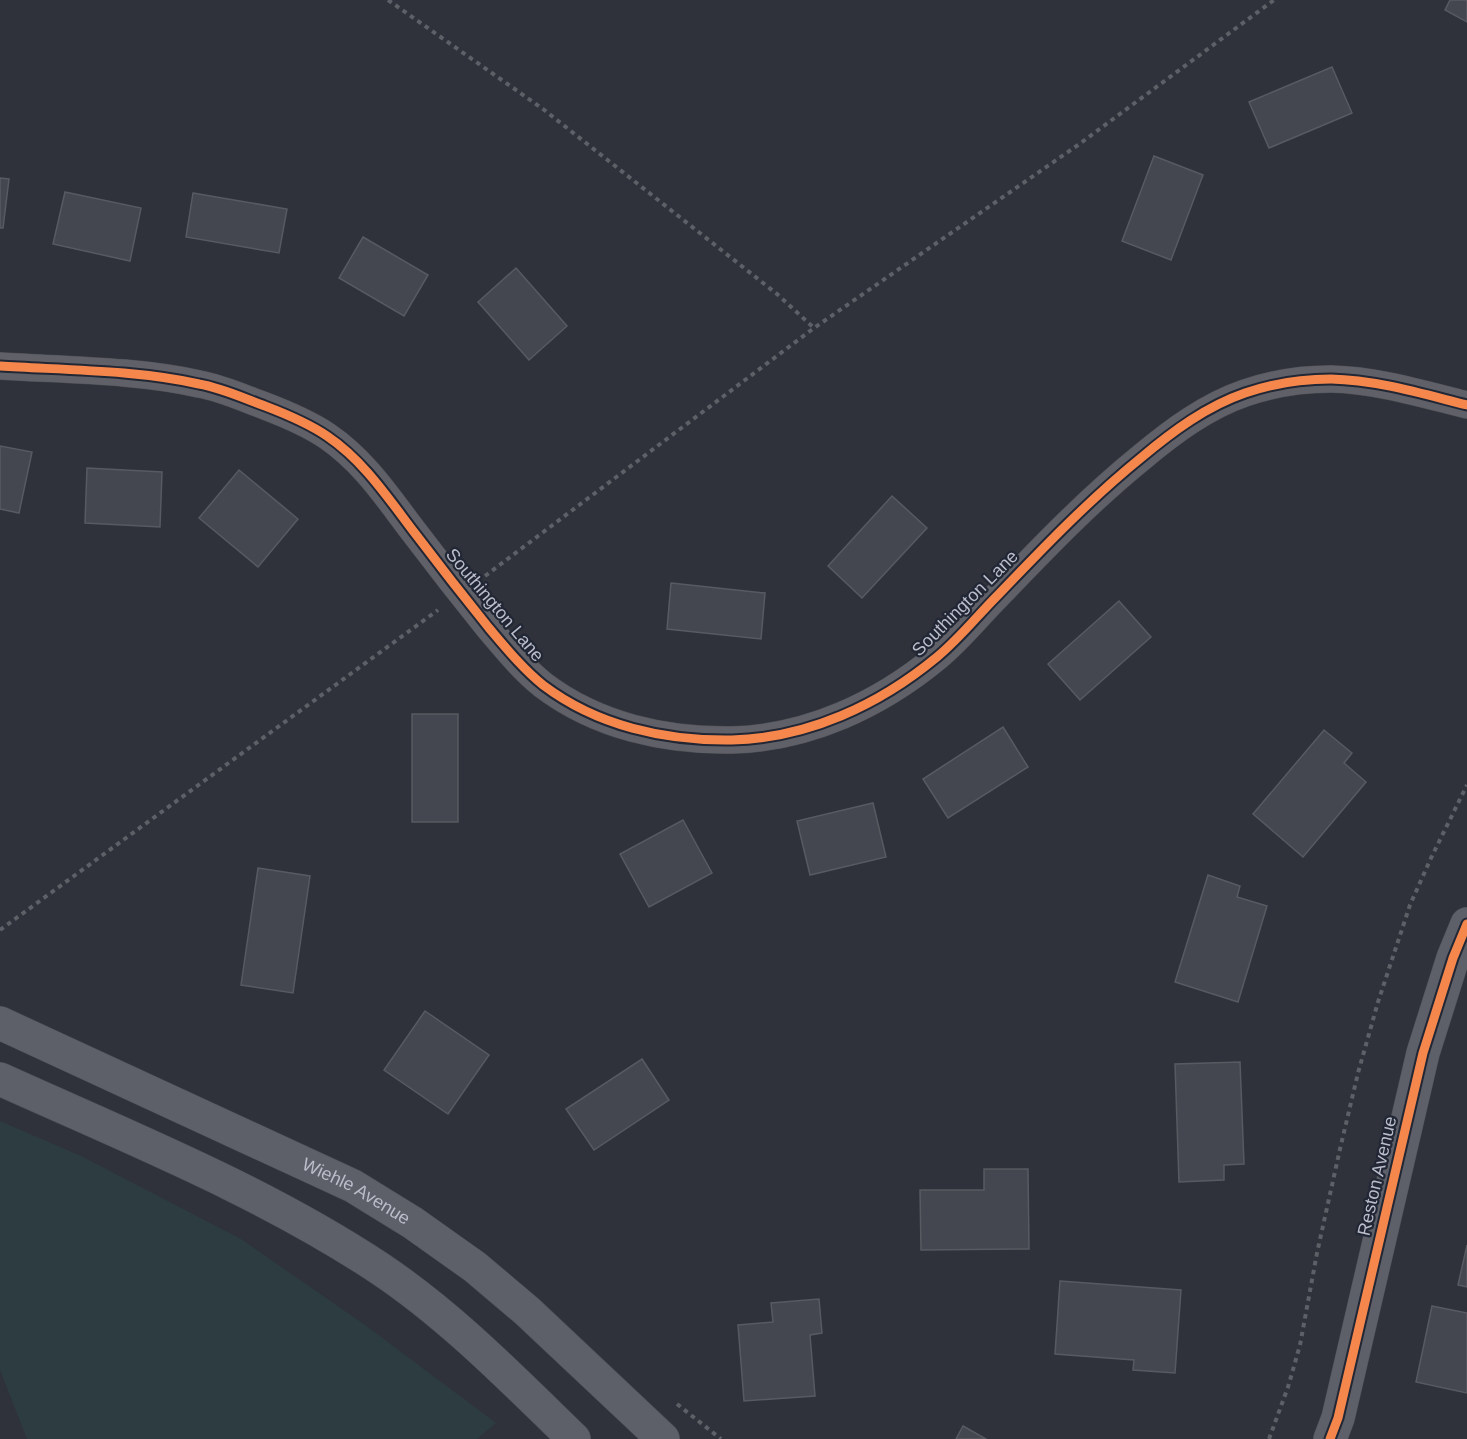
<svg xmlns="http://www.w3.org/2000/svg" width="1467" height="1439" font-family="Helvetica,sans-serif">
	<style>
		.green { fill: #2d3c41 }
		.building { fill: #44474f; stroke: #585a62; stroke-width: 1.5 }
		.lines { fill: none; stroke-linecap: round; stroke-linejoin: round }
		.street-casing { stroke: #4b4d54; stroke-width: 28 }
		.secondary-casing { stroke: #4b4d54; stroke-width: 34 }
		.path { stroke: #5d6066; stroke-width: 4; stroke-dasharray: 4.5 4.5; stroke-linecap: butt }
		.street { stroke: #606168; stroke-width: 27 }
		.secondary { stroke: #5d6068; stroke-width: 33 }
		.cycleway-casing { stroke: #222736; stroke-width: 13 }
		.cycleway { stroke: #f5874c; stroke-width: 9 }
		.labels { text-anchor: middle; dominant-baseline: central; stroke-width: 4.5; stroke-linejoin: round; paint-order: stroke }
		.street-label { font-size: 18px; fill: #bbbeca; stroke: #222736 }
	</style>
	<rect width="100%" height="100%" fill="#2f323b"/>
	<path class="green" d="M0 1121 81 1156 241 1239 365 1325 496 1423 477 1439H27L0 1370Z"/>
	<g class="building">
		<path d="M1450 0H1467V22L1445 10Z"/>
		<path d="M1332 67 1352 113 1269 148 1249 102Z"/>
		<path d="M1154 156 1203 175 1171 260 1122 241Z"/>
		<path d="M0 178 9 179 3 228H0Z"/>
		<path d="M65 192 141 208 130 261 53 244Z"/>
		<path d="M193 193 287 209 279 253 186 237Z"/>
		<path d="M363 237 428 275 404 316 339 278Z"/>
		<path d="M516 268 567 326 529 360 478 302Z"/>
		<path d="M0 446 32 452 19 513 0 509Z"/>
		<path d="M87 468 162 472 160 527 85 523Z"/>
		<path d="M239 470 298 519 258 567 199 518Z"/>
		<path d="M892 496 927 528 862 598 828 566Z"/>
		<path d="M671 583 765 593 761 639 667 629Z"/>
		<path d="M1119 601 1151 637 1080 700 1048 664Z"/>
		<rect x="412" y="714" width="46" height="108"/>
		<path d="M1003 727 1028 767 948 818 923 779Z"/>
		<path d="M1324 730 1352 753 1344 763 1366 782 1303 857 1253 814Z"/>
		<path d="M873 803 886 857 810 875 797 821Z"/>
		<path d="M683 820 712 873 649 907 620 854Z"/>
		<path d="M258 868 310 876 293 993 241 985Z"/>
		<path d="M1208 875 1240 886 1237 897 1267 906 1238 1002 1175 982Z"/>
		<path d="M425 1011 489 1055 448 1114 384 1070Z"/>
		<path d="M642 1059 669 1100 594 1150 566 1109Z"/>
		<path d="M1240 1062 1244 1164 1224 1165V1180L1179 1182 1175 1064Z"/>
		<path d="M984 1169H1028L1029 1249 921 1250 920 1190H984Z"/>
		<path d="M1467 1245V1287L1458 1285Z"/>
		<path d="M1060 1281 1181 1290 1175 1373 1133 1370 1134 1360 1055 1354Z"/>
		<path d="M819 1299 822 1333 810 1335 815 1396 744 1401 738 1325 773 1322 771 1303Z"/>
		<path d="M1432 1306 1467 1313V1393L1416 1382Z"/>
		<path d="M963 1426 986 1439H956Z"/>
	</g>
	<g class="lines">
		<defs>
			<path id="street" d="M0 366C64 370 137 370 199 384 222 388 243 398 265 406 286 414 308 423 327 436 364 461 388 498 414 532 439 565 464 597 489 628 506 648 523 669 543 685 597 726 665 741 732 740 808 738 879 705 937 657 959 639 978 615 998 595 1044 547 1090 499 1142 457 1173 431 1207 406 1245 393 1271 384 1303 379 1331 379 1377 380 1423 394 1467 405"/>
			<g id="secondary">
				<path id="s1" d="M0 1023 353 1186 413 1223 475 1267 527 1311 663 1439"/>
				<path d="M0 1079C128 1137 261 1190 379 1268 451 1316 512 1379 574 1439"/>
				<path d="M1330 1439 1338 1418 1423 1053 1453 958 1467 924"/>
			</g>
		</defs>
		<use href="#street" class="street-casing"/>
		<use href="#secondary" class="secondary-casing"/>
		<g class="path">
			<path d="M388 0 543 109 777 294 814 328"/>
			<path d="M485 576 814 328 1078 145 1274 0"/>
			<path d="M0 930 438 610"/>
			<path d="M677 1404 721 1439"/>
			<path d="M1269 1439 1288 1387 1300 1345 1317 1253 1340 1149 1358 1073 1378 1002 1410 905 1431 858 1467 785"/>
		</g>
		<use href="#street" class="street"/>
		<use href="#secondary" class="secondary"/>
		<defs>
			<g id="cycleway">
				<path d="M0 366C64 370 137 370 199 384 222 388 243 398 265 406 286 414 308 423 327 436 364 461 388 498 414 532 439 565 464 597 489 628 506 648 523 669 543 685 597 726 665 741 732 740 808 738 879 705 937 657 959 639 978 615 998 595 1044 547 1090 499 1142 457 1173 431 1207 406 1245 393 1271 384 1303 379 1331 379 1377 380 1423 394 1467 405"/>
				<path d="M1330 1439 1338 1418 1423 1053 1453 958 1467 924"/>
			</g>
		</defs>
		<use href="#cycleway" class="cycleway-casing"/>
		<use href="#cycleway" class="cycleway"/>
	</g>
	<g class="labels">
		<g class="street-label">
			<text transform="translate(965 603) rotate(-45)">Southington Lane</text>
			<text transform="translate(495 605) rotate(50)">Southington Lane</text>
			<text transform="translate(1377 1176) rotate(-77)">Reston Avenue</text>
			<text stroke="none"><textPath href="#s1" startOffset="394">Wiehle Avenue</textPath></text>
		</g>
	</g>
</svg>
